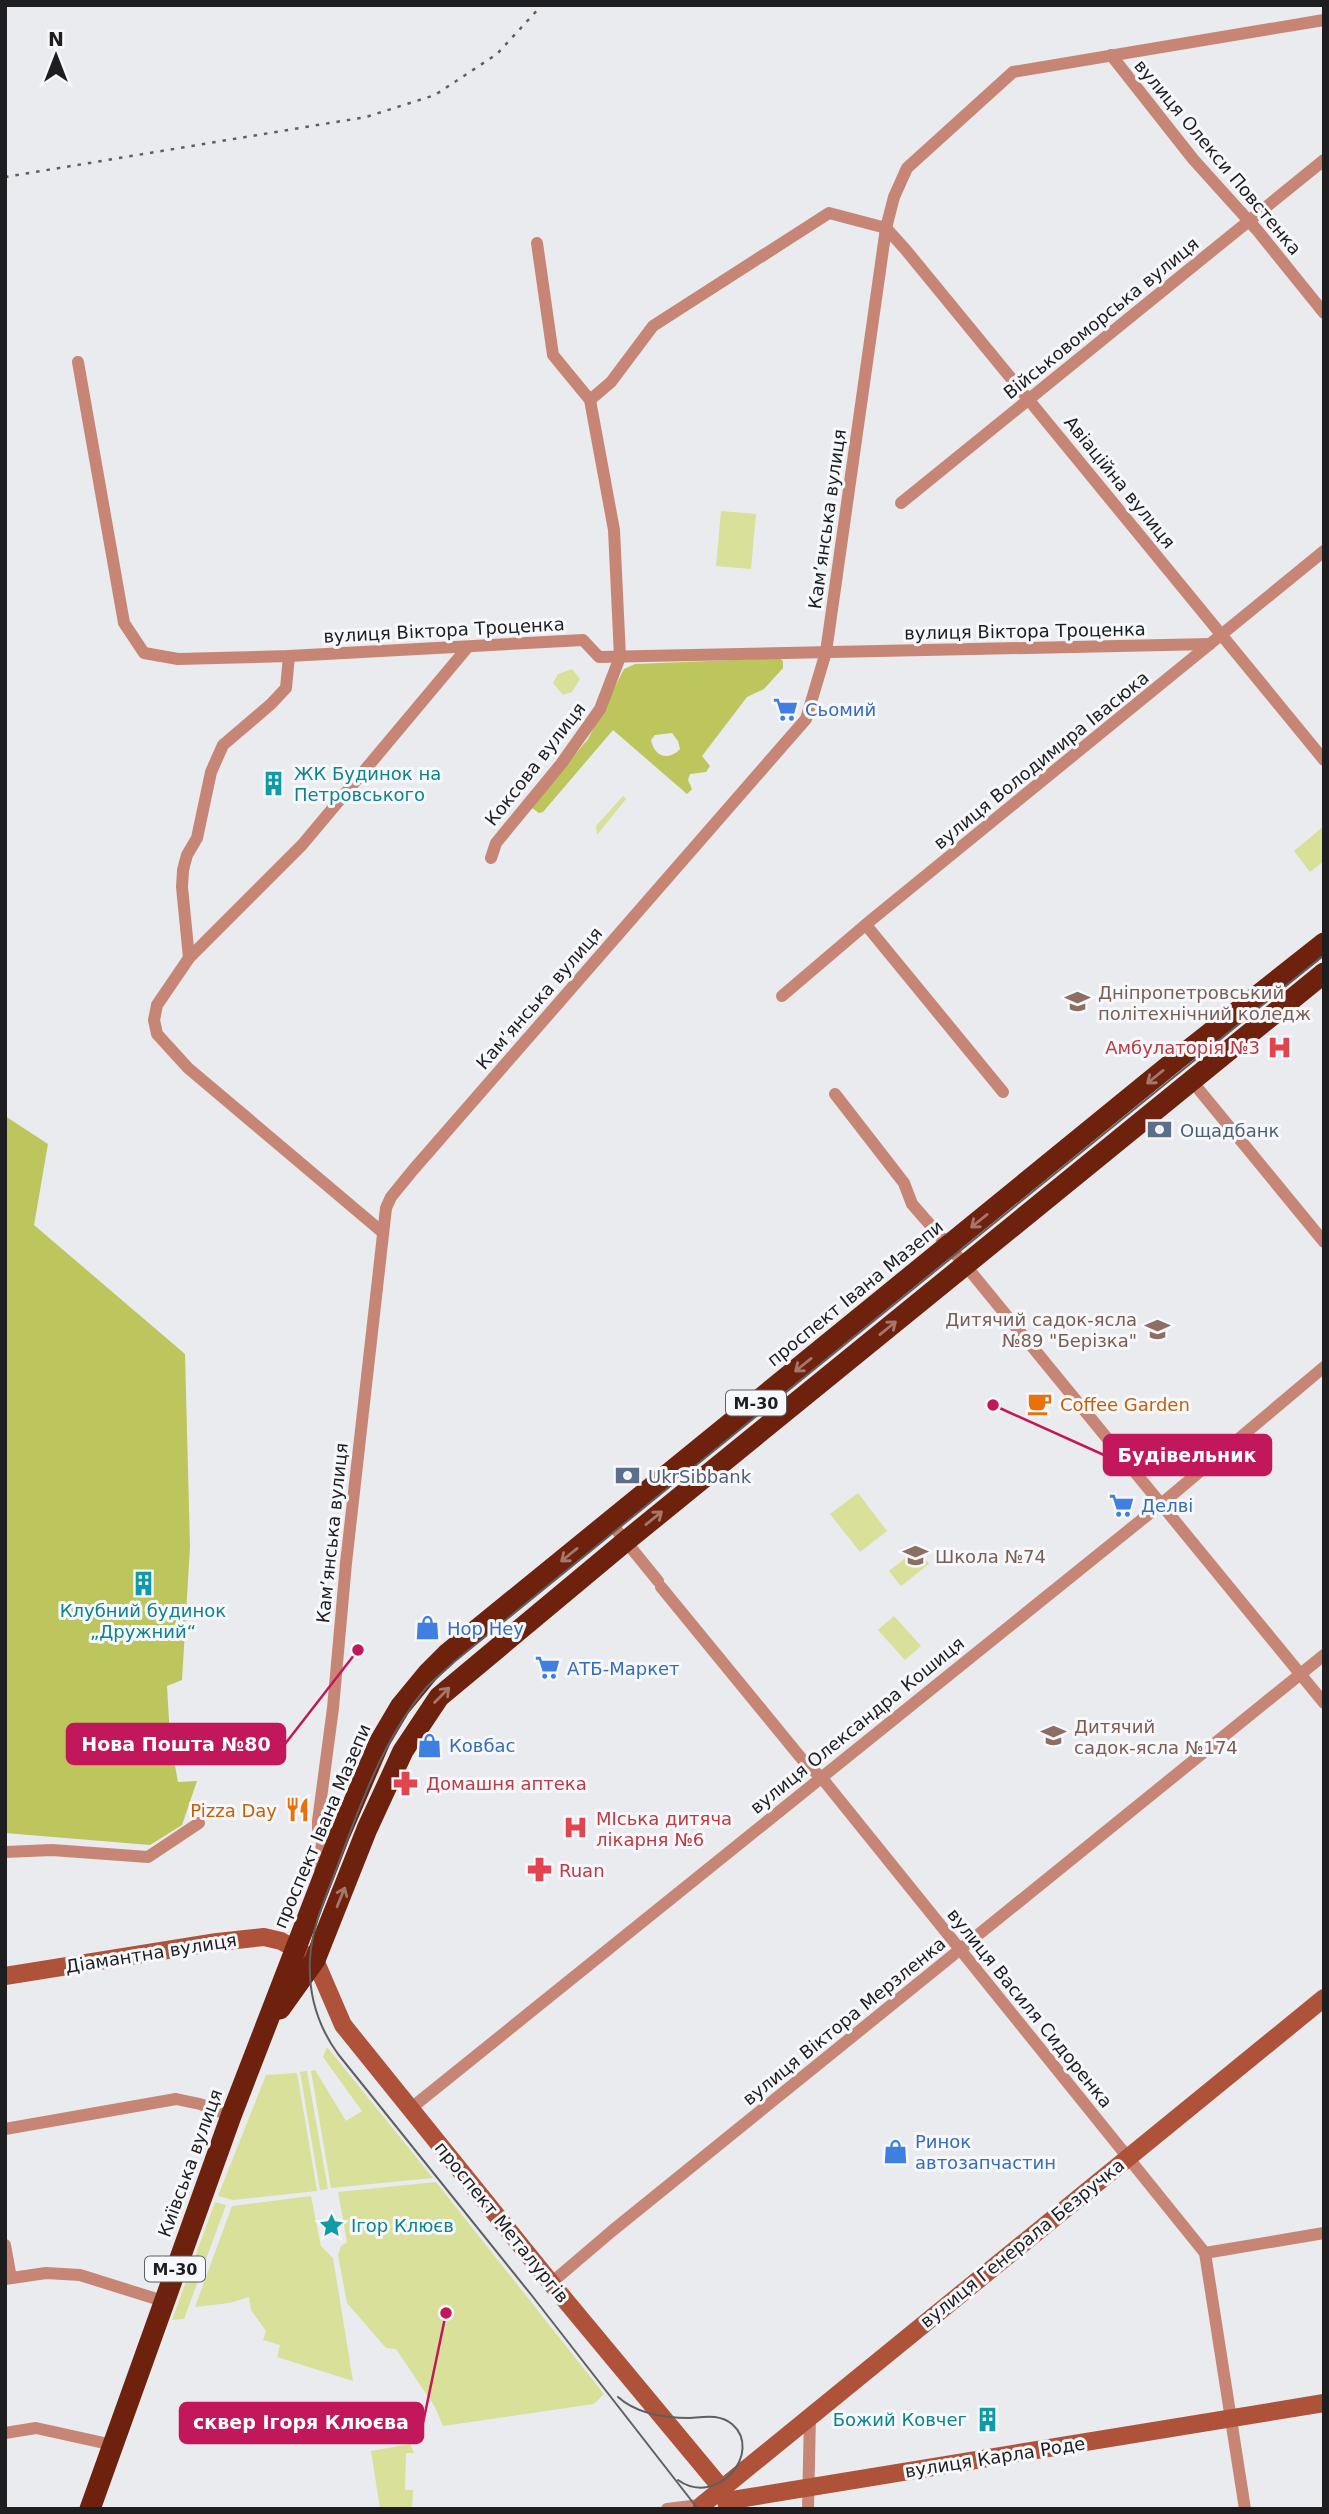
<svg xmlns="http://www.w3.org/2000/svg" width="1329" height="2514" font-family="'DejaVu Sans',sans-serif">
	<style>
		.green { fill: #d9e099 }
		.forest { fill: #bdc55d; fill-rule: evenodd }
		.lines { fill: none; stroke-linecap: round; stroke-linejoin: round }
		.street { stroke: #c78675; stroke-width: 12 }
		.secondary { stroke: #af523a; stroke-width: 18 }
		.highway { stroke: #6e210c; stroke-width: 21 }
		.tram { stroke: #5f5f61; stroke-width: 2 }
		.rail { stroke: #5f5f61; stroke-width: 2.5; stroke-dasharray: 3.5 7; stroke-linecap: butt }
		.oneway { stroke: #a5776c }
		.labels { text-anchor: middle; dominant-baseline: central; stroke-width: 6; stroke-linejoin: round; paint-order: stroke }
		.shield { fill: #f7f8fb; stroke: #5f5f62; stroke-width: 2 }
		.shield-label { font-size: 16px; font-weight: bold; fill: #1e1e20 }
		.street-label { font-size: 18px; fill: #1e1e20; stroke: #f7f8fb }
		.shop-label { font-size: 18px; fill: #366cbe; stroke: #f7f8fb; text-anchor: start }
		.culture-label { font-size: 18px; fill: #0d838f; stroke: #f7f8fb; text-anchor: start }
		.education-label { font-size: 18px; fill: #785e54; stroke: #f7f8fb; text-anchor: start }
		.health-label { font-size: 18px; fill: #be3a42; stroke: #f7f8fb; text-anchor: start }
		.service-label { font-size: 18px; fill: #4e5e75; stroke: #f7f8fb; text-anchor: start }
		.food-label { font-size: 18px; fill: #c56008; stroke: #f7f8fb; text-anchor: start }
		.leader { fill: none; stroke: #c2185b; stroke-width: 2.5 }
		.callout-dot { fill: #c2185b; stroke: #f7f8fb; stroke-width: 2.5 }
		.callout { fill: #c2185b; stroke: #c2185b; stroke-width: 2.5 }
		.callout-label { font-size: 19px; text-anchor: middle; font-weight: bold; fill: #fff }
	</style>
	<rect width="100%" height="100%" fill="#eaebee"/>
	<g class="green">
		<path d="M721 511 756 514 751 569 716 566Z"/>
		<path d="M572 669 580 679 572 692 563 695 553 683 558 674Z"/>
		<path d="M623 796 626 799 597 835 596 826Z"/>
		<path d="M1324 826V861L1310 872 1294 851Z"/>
		<path d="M858 1493 887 1531 860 1552 830 1514Z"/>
		<path d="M917 1549 929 1564 901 1586 889 1571Z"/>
		<path d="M894 1616 921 1646 905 1660 878 1630Z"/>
		<path d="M327 2047 433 2178 331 2188 311 2071 315 2070 346 2121 362 2111 323 2057Z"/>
		<path d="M307 2071 328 2189 320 2190 300 2072Z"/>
		<path d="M297 2073 317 2191 233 2200 218 2196 266 2075Z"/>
		<path d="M436 2182 604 2394 594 2404 443 2426 435 2407 396 2349 386 2348 347 2303 338 2255 341 2246 347 2242 338 2192Z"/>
		<path d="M311 2196 321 2246 333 2258 353 2381 277 2357 280 2345 263 2340 266 2331 251 2310 249 2297 229 2303 195 2307 232 2206Z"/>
		<path d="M215 2202 226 2205 184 2319 172 2320Z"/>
		<path d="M410 2444 414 2453H406L405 2490H413L412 2509H380L371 2451Z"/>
	</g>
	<g class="forest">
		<path d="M779 658 783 661V668L764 689 747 697 702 756 710 766 706 772 690 774 688 780 692 789 687 794 613 730 543 812 539 813 532 808 533 805 588 739 624 669 635 664ZM672 733 678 741 680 749C668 762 654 756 651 740L655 735Z"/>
		<path d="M5 1116 48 1144 34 1225 185 1354 190 1547 182 1680 167 1686 170 1738 178 1782 197 1781 182 1825 150 1845 5 1833Z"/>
	</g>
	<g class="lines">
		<g class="street">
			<path d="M1111 55 1193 159 1257 230 1324 313"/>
			<path d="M78 362 124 623 144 653 178 659 289 656 583 640 599 657 1210 644"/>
			<path d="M590 400 611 382 653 326 829 213 886 228 905 249 1324 760"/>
			<path d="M901 503 1324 160"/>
			<path d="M491 858 496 843 561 764 600 709 620 657 614 530 590 400 553 355 537 243"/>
			<path d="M866 925 1003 1092"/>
			<path d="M189 958 182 887 183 870 187 855 197 838 211 772 223 745 271 704 286 688 289 656"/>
			<path d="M782 996 870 921 1324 551"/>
			<path d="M1191 1080 1324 1242"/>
			<path d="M835 1094 904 1183 912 1204 966 1266 1324 1703"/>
			<path d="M381 1231 188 1068 157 1034 154 1020 157 1005 189 958 302 845 467 648"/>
			<path d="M610 1522 658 1581"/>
			<path d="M661 1587 806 1764 821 1777 1205 2253 1245 2509"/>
			<path d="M5 1852 52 1850 148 1857 199 1823"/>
			<path d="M320 1868 322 1841 318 1828V1821L333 1708 346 1563 386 1208 391 1197 413 1170 806 719 826 652 886 228 894 197 907 168 1013 72 1324 20"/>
			<path d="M410 2109 1160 1505 1324 1367"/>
			<path d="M5 2129 176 2099 200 2104 231 2116"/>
			<path d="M5 2245 11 2278"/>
			<path d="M1205 2253 1324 2233"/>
			<path d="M5 2279 46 2273 80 2275 163 2301"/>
			<path d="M551 2283 612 2231 1324 1655"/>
			<path d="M5 2433 36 2428 113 2445"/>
			<path d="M667 2509 708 2504"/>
			<path d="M808 2509 810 2415"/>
		</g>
		<g class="secondary">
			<path d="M5 1976 217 1942 264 1937 281 1941 315 1960 343 2025 551 2283 718 2484 723 2490 728 2509"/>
			<path d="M726 2501 1324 2403"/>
			<path d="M702 2509V2505L1324 1998"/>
		</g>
		<g class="highway">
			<path d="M280 2009 315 1960 367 1829 403 1751 439 1697 626 1541 1324 973"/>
			<path d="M90 2509 231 2116 340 1834 380 1741 400 1707 428 1673 447 1654 1176 1060 1324 943"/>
		</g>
		<g class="tram">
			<path d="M618 2397C637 2414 666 2418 690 2418 705 2417 719 2414 732 2424 764 2452 717 2508 678 2480"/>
			<path d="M698 2509 533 2297 338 2054C317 2025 308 1992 310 1958 312 1927 325 1899 336 1870 359 1808 383 1739 426 1688 434 1679 445 1671 454 1662L1324 955"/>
		</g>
		<path class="rail" d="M5 177 366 117 435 95 497 54 542 5"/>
	</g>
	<defs><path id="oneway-shaft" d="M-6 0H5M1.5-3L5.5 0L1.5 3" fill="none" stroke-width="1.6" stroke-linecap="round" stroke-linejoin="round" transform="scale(1.75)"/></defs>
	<g class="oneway">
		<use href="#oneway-shaft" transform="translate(1155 1077) rotate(141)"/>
		<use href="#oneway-shaft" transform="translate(979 1221) rotate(141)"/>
		<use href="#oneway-shaft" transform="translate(888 1328) rotate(-39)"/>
		<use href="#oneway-shaft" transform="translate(803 1365) rotate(141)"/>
		<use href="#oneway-shaft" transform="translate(654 1518) rotate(-39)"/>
		<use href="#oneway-shaft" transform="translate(569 1555) rotate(141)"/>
		<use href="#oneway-shaft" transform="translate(442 1695) rotate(-45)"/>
		<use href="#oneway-shaft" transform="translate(341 1897) rotate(-68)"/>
	</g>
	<defs>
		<symbol id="supermarket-bare" viewBox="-9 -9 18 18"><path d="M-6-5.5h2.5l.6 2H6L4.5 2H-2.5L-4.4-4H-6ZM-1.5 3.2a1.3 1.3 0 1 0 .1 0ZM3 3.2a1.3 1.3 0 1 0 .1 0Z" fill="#3f7fe0" stroke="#f7f8fb" stroke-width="2.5" paint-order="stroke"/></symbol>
		<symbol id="building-bare" viewBox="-9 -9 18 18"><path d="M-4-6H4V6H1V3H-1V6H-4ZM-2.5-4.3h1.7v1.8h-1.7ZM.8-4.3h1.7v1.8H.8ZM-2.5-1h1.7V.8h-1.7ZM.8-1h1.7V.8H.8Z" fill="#0f9aa8" stroke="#f7f8fb" stroke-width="2.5" paint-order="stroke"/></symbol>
		<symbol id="university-bare" viewBox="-9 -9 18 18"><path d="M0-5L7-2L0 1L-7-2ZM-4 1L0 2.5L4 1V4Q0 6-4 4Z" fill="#8d6e63" stroke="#f7f8fb" stroke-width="2.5" paint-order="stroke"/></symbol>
		<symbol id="hospital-bare" viewBox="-9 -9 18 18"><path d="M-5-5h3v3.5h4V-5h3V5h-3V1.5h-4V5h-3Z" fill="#e0444e" stroke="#f7f8fb" stroke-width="2.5" paint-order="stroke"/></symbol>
		<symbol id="bank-bare" viewBox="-9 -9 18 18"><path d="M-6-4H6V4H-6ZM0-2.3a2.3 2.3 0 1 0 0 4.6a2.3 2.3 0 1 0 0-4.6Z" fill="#5c6f8a" stroke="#f7f8fb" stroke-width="2.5" paint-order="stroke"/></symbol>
		<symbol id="school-bare" viewBox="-9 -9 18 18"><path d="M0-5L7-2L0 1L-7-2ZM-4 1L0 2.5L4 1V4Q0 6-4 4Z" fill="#8d6e63" stroke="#f7f8fb" stroke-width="2.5" paint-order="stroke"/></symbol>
		<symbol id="cafe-bare" viewBox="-9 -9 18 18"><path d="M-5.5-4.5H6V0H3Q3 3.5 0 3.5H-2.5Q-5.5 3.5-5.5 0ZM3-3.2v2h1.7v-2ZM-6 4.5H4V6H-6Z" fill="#e8710a" stroke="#f7f8fb" stroke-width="2.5" paint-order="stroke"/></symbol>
		<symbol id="shop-bare" viewBox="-9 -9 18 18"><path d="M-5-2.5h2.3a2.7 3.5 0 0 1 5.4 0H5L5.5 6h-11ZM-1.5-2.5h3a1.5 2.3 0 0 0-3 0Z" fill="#3f7fe0" stroke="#f7f8fb" stroke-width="2.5" paint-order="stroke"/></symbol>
		<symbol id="pharmacy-bare" viewBox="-9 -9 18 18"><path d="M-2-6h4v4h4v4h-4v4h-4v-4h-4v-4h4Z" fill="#e0444e" stroke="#f7f8fb" stroke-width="2.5" paint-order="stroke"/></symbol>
		<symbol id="restaurant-bare" viewBox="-9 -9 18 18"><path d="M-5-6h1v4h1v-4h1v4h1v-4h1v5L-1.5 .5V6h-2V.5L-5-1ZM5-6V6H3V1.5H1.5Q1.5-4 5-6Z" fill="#e8710a" stroke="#f7f8fb" stroke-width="2.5" paint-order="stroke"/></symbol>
		<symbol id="sight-bare" viewBox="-9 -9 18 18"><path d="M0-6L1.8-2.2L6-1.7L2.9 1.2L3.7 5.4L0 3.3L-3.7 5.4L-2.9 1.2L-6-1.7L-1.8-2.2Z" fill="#0f9aa8" stroke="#f7f8fb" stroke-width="2.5" paint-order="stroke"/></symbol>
	</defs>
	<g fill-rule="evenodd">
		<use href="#supermarket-bare" x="768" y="692" width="35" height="35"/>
		<use href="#building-bare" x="256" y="766" width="35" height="35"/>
		<use href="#university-bare" x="1060" y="984" width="35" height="35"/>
		<use href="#hospital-bare" x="1262" y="1030" width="35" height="35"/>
		<use href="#bank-bare" x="1142" y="1112" width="35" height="35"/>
		<use href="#school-bare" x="1140" y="1312" width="35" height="35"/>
		<use href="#cafe-bare" x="1022" y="1386" width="35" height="35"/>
		<use href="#bank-bare" x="610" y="1458" width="35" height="35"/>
		<use href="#supermarket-bare" x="1104" y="1488" width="35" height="35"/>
		<use href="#school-bare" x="898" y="1538" width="35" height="35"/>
		<use href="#building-bare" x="126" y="1566" width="35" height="35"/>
		<use href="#shop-bare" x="410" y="1610" width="35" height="35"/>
		<use href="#supermarket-bare" x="530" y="1650" width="35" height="35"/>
		<use href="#school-bare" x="1036" y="1718" width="35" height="35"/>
		<use href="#shop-bare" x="412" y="1728" width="35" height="35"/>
		<use href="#pharmacy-bare" x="388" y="1766" width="35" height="35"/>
		<use href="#restaurant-bare" x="280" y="1792" width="35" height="35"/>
		<use href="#hospital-bare" x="558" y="1810" width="35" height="35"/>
		<use href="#pharmacy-bare" x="522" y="1852" width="35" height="35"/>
		<use href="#shop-bare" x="878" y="2134" width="35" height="35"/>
		<use href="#sight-bare" x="314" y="2208" width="35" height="35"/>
		<use href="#building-bare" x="970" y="2402" width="35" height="35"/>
	</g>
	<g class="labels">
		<g class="shield">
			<rect x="726" y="1390.5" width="60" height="25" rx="5"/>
			<rect x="145" y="2256.5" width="60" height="25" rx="5"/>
		</g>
		<g class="shield-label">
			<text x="756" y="1403">М-30</text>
			<text x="175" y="2269">М-30</text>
		</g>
		<g class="street-label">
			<text transform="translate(1218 157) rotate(50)">вулиця Олекси Повстенка</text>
			<text transform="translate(1101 318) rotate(-39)">Військовоморська вулиця</text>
			<text transform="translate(1120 482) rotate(51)">Авіаційна вулиця</text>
			<text transform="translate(827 519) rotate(-82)">Камʼянська вулиця</text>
			<text transform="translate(444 630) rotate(-3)">вулиця Віктора Троценка</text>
			<text transform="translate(1025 631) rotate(-1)">вулиця Віктора Троценка</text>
			<text transform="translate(1041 760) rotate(-39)">вулиця Володимира Івасюка</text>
			<text transform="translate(535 764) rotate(-52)">Коксова вулиця</text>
			<text transform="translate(539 998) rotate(-49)">Камʼянська вулиця</text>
			<text transform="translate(855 1293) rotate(-39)">проспект Івана Мазепи</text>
			<text transform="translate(332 1533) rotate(-84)">Камʼянська вулиця</text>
			<text transform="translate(857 1725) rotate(-39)">вулиця Олександра Кошиця</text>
			<text transform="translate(322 1826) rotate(-67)">проспект Івана Мазепи</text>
			<text transform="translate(151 1953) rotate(-9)">Діамантна вулиця</text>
			<text transform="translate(1030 2008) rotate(51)">вулиця Василя Сидоренка</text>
			<text transform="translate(844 2021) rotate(-39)">вулиця Віктора Мерзленка</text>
			<text transform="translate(190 2163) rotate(-70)">Київська вулиця</text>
			<text transform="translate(502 2222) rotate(51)">проспект Металургів</text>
			<text transform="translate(1022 2243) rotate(-39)">вулиця Генерала Безручка</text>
			<text transform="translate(995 2457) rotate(-9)">вулиця Карла Роде</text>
		</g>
		<g class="shop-label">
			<text x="805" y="709">Сьомий</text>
			<text x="1141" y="1505">Делві</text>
			<text x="447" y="1628">Hop Hey</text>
			<text x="567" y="1668">АТБ-Маркет</text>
			<text x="449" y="1745">Ковбас</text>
			<text x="915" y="2141">Ринок<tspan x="915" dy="21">автозапчастин</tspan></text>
		</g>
		<g class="culture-label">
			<text x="294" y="773">ЖК Будинок на<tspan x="294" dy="21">Петровського</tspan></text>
			<text x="143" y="1610" text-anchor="middle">Клубний будинок<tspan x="143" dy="21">„Дружний“</tspan></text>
			<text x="351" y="2225">Ігор Клюєв</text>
			<text x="967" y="2419" text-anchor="end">Божий Ковчег</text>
		</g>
		<g class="education-label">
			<text x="1098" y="992">Дніпропетровський<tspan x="1098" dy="21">політехнічний коледж</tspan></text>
			<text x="1137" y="1319" text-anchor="end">Дитячий садок-ясла<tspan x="1137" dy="21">№89 "Берізка"</tspan></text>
			<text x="935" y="1556">Школа №74</text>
			<text x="1074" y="1726">Дитячий<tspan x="1074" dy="21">садок-ясла №174</tspan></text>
		</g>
		<g class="health-label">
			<text x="1260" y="1047" text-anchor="end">Амбулаторія №3</text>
			<text x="426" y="1783">Домашня аптека</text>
			<text x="596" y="1818">МІська дитяча<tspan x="596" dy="21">лікарня №6</tspan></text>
			<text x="559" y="1870">Ruan</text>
		</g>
		<g class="service-label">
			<text x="1180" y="1130">Ощадбанк</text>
			<text x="648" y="1476">UkrSibbank</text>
		</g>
		<g class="food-label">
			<text x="1060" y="1404">Coffee Garden</text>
			<text x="277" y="1810" text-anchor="end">Pizza Day</text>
		</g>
	</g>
	<path class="leader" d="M993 1405L1104 1455M358 1650L285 1744M446 2313L423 2423"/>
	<g class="callout-dot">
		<circle cx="993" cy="1405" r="7"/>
		<circle cx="358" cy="1650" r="7"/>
		<circle cx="446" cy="2313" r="7"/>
	</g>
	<g class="callout">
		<rect x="1104" y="1435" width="167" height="40" rx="7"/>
		<rect x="67" y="1724" width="218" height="40" rx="7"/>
		<rect x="180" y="2403" width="243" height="40" rx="7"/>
	</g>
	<g class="callout-label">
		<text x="1187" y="1462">Будівельник</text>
		<text x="176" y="1751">Нова Пошта №80</text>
		<text x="301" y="2429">сквер Ігоря Клюєва</text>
	</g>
	<rect width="1329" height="2514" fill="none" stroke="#1e1e20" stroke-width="14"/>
	<g transform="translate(56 56)" stroke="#f7f8fb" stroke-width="5" paint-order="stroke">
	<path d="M0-5L12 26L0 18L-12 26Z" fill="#1e1e20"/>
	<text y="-10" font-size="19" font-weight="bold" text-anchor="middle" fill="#1e1e20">N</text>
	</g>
</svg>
